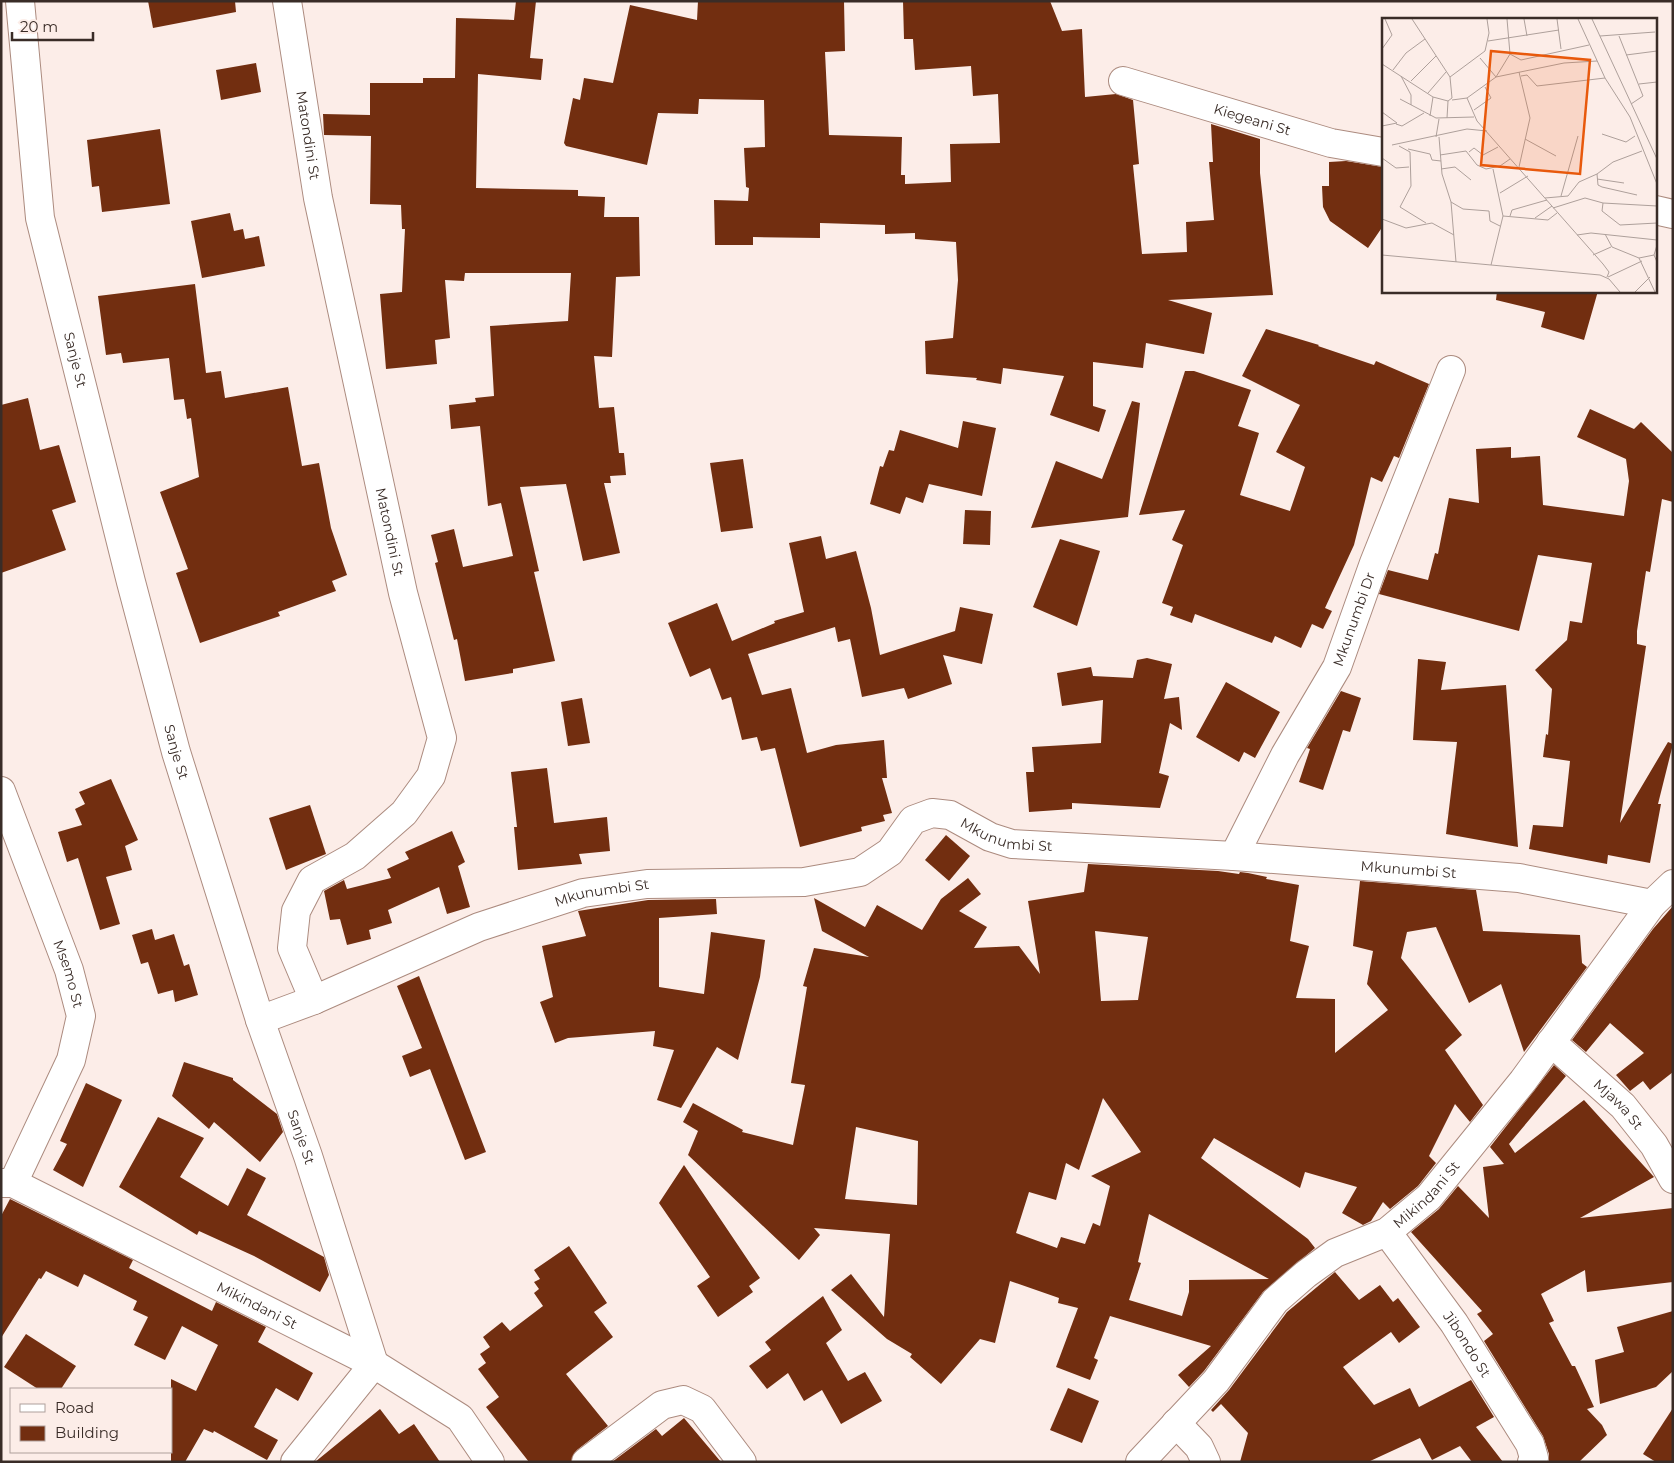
<svg xmlns="http://www.w3.org/2000/svg" width="1674" height="1463" font-family="Montserrat,sans-serif">
	<style>
		.building { fill: #722e10; fill-rule: evenodd }
		.lines { fill: none; stroke-linecap: round; stroke-linejoin: round }
		.street-casing { stroke: #ac8b7f; stroke-width: 30 }
		.street { stroke: #fff; stroke-width: 28 }
		.labels { text-anchor: middle; dominant-baseline: central; stroke-width: 5; stroke-linejoin: round; paint-order: stroke }
		.street-label { font-size: 14px; fill: #392c27; stroke: #fcede8 }
		.inset-road { fill: none; stroke: #aea09b; stroke-width: 1 }
		.view { fill: #e8590c; fill-opacity: 0.15; stroke: #e8590c; stroke-width: 2.5 }
		.inset-edge { fill: none; stroke: #392c27; stroke-width: 2.5 }
	</style>
	<rect width="100%" height="100%" fill="#fcede8"/>
	<g class="building">
		<path d="M148 1H235L236 12 153 28Z"/>
		<path d="M516 1H536L530 58 543 59 541 80 478 74 476 188 578 190V196L605 197 604 217H639L640 276 616 277 612 357 594 356 599 408 614 407 619 453H624L626 475 610 476 611 483H604L620 553 583 561 566 484 520 487 539 571 534 572 555 661 513 669V673L465 681 457 639 454 640 435 563 438 562 431 535 454 529 463 567 513 556 501 503 488 506 480 426 451 429 449 405 476 402 475 398 494 396 490 326 568 321 571 273H465L464 281 445 280 450 338 435 340 437 364 386 369 380 294 402 292 405 229H402L401 205 370 204 371 136 324 135 323 114 370 115V83H423V78H455L456 18 514 20Z"/>
		<path d="M698 1H844L845 51 825 52 829 135 902 137 901 175H905V184L951 182 950 144 1000 143 998 94 973 96 971 66 915 70 913 39H904L903 1H1050L1062 31 1082 29 1085 97 1116 94 1133 100 1139 164 1133 165 1142 254 1187 252 1186 222 1214 220 1209 162H1213L1211 124 1260 139V173L1273 295 1168 300 1212 313 1204 354 1146 343 1143 368 1093 362V406L1106 410 1099 432 1050 415 1064 376 1003 368 1001 384 976 380 977 378 926 374 925 341 953 338 958 280 956 242 915 239V233L885 234V225L820 223V238L753 237V245H715L714 200 748 201 749 188 746 187 744 148 765 147 764 100 699 99 698 114 658 113 647 165 566 146 564 143 573 98 580 100 584 78 613 83 630 5 697 20Z"/>
		<path d="M256 63 261 92 221 100 216 70Z"/>
		<path d="M160 129 170 204 102 212 99 186 92 187 87 140Z"/>
		<path d="M1346 161 1383 167V226L1368 248 1330 221 1323 207 1322 186H1329V162Z"/>
		<path d="M230 213 234 231 243 229 245 239 259 236 265 266 202 278 191 221Z"/>
		<path d="M195 284 206 373 221 371 225 398 288 387 302 466 319 463 331 528 347 575 332 581 336 591 278 612 280 616 200 643 176 573 188 569 160 492 199 477 191 418 187 419 184 399 174 400 169 358 123 363 121 353 106 355 98 296Z"/>
		<path d="M1497 291H1598L1584 340 1541 327 1545 312 1496 300Z"/>
		<path d="M1266 329 1319 345 1318 346 1374 365 1376 361 1429 384 1399 458 1394 456 1382 482 1371 477 1354 545 1325 608 1332 611 1323 629 1312 624 1301 648 1275 636 1272 643 1195 614 1192 623 1170 615 1173 607 1162 603 1183 545 1172 540 1185 510 1139 515 1185 371H1194L1251 390 1238 426 1259 433 1240 495 1290 511 1305 467 1276 452 1300 405 1242 376Z"/>
		<path d="M28 398 40 450 59 445 76 502 52 510 66 550 1 573V405Z"/>
		<path d="M1132 401 1140 403 1128 517 1031 528 1056 461 1102 479Z"/>
		<path d="M1590 409 1634 429 1641 422 1673 453V502L1662 499 1650 572 1646 571 1637 631V644L1646 646 1620 823 1668 742 1673 744 1658 804H1661L1650 863 1608 855 1607 864 1529 849 1533 825 1563 827 1570 761 1543 757 1546 734 1548 735 1552 689 1535 670 1567 640 1570 621 1582 623 1592 563 1538 555 1519 631 1379 594 1388 570 1428 580 1435 553 1438 554 1449 498 1479 503 1476 449 1511 447V458L1540 456 1543 505 1624 516 1629 481 1626 459 1577 437Z"/>
		<path d="M963 421 996 428 982 496 929 484 923 503 906 497 900 514 870 504 880 466 883 467 889 450 894 451 900 430 958 448Z"/>
		<path d="M743 459 753 528 721 532 710 463Z"/>
		<path d="M965 510 991 511 990 545 963 544Z"/>
		<path d="M821 536 826 559 856 551 871 608 880 655 955 631 960 607 993 614 982 664 943 655 952 684 908 699 904 688 862 697 850 639 838 642 835 627 748 654 762 695 791 688 807 753 836 745 884 740 887 778H882L892 813 883 815 885 821 861 827 862 831 800 847 775 748 761 751 757 737 742 740 731 697 722 700 710 668 690 677 668 623 717 603 732 641 775 623 774 621 804 612 789 543Z"/>
		<path d="M1060 539 1100 551 1077 626 1033 607Z"/>
		<path d="M1147 658 1172 664 1164 699 1179 697 1182 730 1170 723 1159 773 1169 776 1160 808 1072 803V809L1029 812 1026 772H1034L1032 747 1101 743 1103 700 1062 706 1057 673 1091 667 1093 676 1133 678 1137 660Z"/>
		<path d="M1418 659 1446 662 1441 690 1506 685 1518 847 1446 834 1457 742 1413 740Z"/>
		<path d="M1226 682 1280 712 1255 758 1244 752 1239 762 1196 737Z"/>
		<path d="M1341 691 1361 698 1350 732 1343 730 1323 790 1299 782 1310 749 1307 748Z"/>
		<path d="M582 698 590 743 568 746 561 702Z"/>
		<path d="M547 768 554 823 607 817 610 851 579 854 582 864 518 870 514 827H517L511 772Z"/>
		<path d="M111 779 138 840 125 846 132 870 106 877 120 924 100 930 78 858 67 862 58 832 82 825 75 809 85 804 79 792Z"/>
		<path d="M310 805 326 854 286 870 269 818Z"/>
		<path d="M452 831 465 862 458 866 470 907 447 914 439 887 388 910 392 923 369 930 371 939 347 945 340 919 330 920 324 891 344 880 347 889 391 878 387 869 409 859 405 852Z"/>
		<path d="M946 835 970 856 949 881 925 860Z"/>
		<path d="M1088 864 1218 871 1239 874 1240 872 1248 873 1267 877 1266 879 1299 885 1290 941 1309 946 1296 998 1335 999V1053L1388 1010 1367 984 1373 951 1353 946 1360 881 1476 890 1483 931 1580 935 1582 963 1587 967 1524 1052 1501 984 1469 1003 1436 927 1407 932 1401 958 1462 1035 1445 1050 1483 1105 1470 1122 1455 1104 1429 1156 1436 1163 1418 1186 1390 1209 1383 1202 1371 1221 1363 1225 1342 1213 1357 1187 1305 1172 1300 1188 1214 1138 1201 1158 1308 1239 1315 1248 1263 1292 1204 1371 1189 1387 1178 1375 1211 1346 1110 1316 1094 1358 1098 1360 1090 1380 1056 1367 1078 1308 1058 1303 1059 1298 1010 1281 995 1343 980 1339 941 1384 910 1357 912 1354 887 1339 831 1290 851 1274 884 1317 890 1234 814 1228 820 1235 799 1260 688 1155 698 1131 683 1122 693 1103 743 1130 742 1132 793 1145 805 1085 791 1083 807 987 803 986 814 948 869 957 822 931 814 898 865 927 877 905 922 930 941 899 968 878 981 894 959 911 987 927 974 948 1019 946 1040 974 1028 901 1084 892ZM1095 931 1148 937 1138 1000 1101 1001ZM1103 1098 1141 1152 1091 1176 1110 1186 1100 1226 1093 1223 1085 1244 1061 1237 1057 1248 1016 1233 1029 1192 1056 1200 1066 1163 1079 1170ZM856 1127 918 1141 917 1205 845 1199ZM1149 1214 1269 1279 1189 1280V1292L1182 1316 1129 1300 1141 1263 1138 1262Z"/>
		<path d="M716 899 717 914 659 918V987L704 994 711 932 765 940 760 977 738 1060 717 1047 681 1108 657 1100 674 1050 653 1046 655 1031 568 1038 555 1043 540 1002 553 997 542 946 586 936 578 911 648 900Z"/>
		<path d="M1673 906V1072L1650 1090 1643 1081 1630 1091 1616 1075 1644 1053 1610 1023 1586 1052 1572 1040 1653 929Z"/>
		<path d="M152 929 155 940 174 934 184 966 189 964 198 995 175 1002 173 990 158 994 148 962 141 964 132 935Z"/>
		<path d="M419 976 486 1152 465 1160 430 1069 410 1077 402 1056 422 1048 397 986Z"/>
		<path d="M184 1062 233 1078V1080L277 1114 283 1132 260 1162 214 1122 209 1129 172 1096Z"/>
		<path d="M1554 1065 1566 1076 1509 1144 1515 1153 1584 1100 1654 1177 1580 1218 1673 1208V1282L1587 1292 1585 1270 1541 1294 1554 1321 1549 1323 1572 1366H1575L1594 1407 1587 1409 1602 1425 1607 1435 1579 1462H1549V1454L1543 1436 1484 1341 1493 1334 1477 1314 1482 1311 1411 1232 1439 1209 1458 1186 1489 1218 1483 1167 1504 1164 1490 1147Z"/>
		<path d="M86 1083 122 1100 83 1187 53 1170 67 1144 60 1141Z"/>
		<path d="M158 1117 204 1138 180 1177 228 1206 247 1168 266 1178 247 1215 324 1257 329 1275 320 1292 254 1256 199 1231 197 1235 119 1187Z"/>
		<path d="M684 1165 760 1278 749 1286 753 1292 718 1317 697 1286 710 1277 659 1203Z"/>
		<path d="M10 1199 133 1260 129 1268 212 1311 216 1302 266 1327 258 1342 313 1373 298 1401 276 1388 254 1427 278 1440 267 1460 214 1431 213 1433 204 1429 185 1462H171V1379L196 1391 218 1345 182 1326 165 1360 134 1345 148 1317 133 1310 137 1301 84 1274 78 1287 46 1271 41 1279 39 1278 1 1338V1216Z"/>
		<path d="M569 1246 607 1303 594 1312 613 1337 566 1374 608 1426 577 1450 571 1462H529L486 1407 499 1397 478 1369 486 1363 480 1354 490 1347 483 1337 502 1322 510 1331 543 1306 534 1293 539 1289 534 1282 540 1279 534 1270Z"/>
		<path d="M1335 1272 1359 1300 1380 1285 1393 1302 1398 1298 1420 1327 1399 1343 1391 1332 1343 1367 1374 1405 1410 1388 1419 1407 1471 1380 1494 1417 1476 1427 1503 1462H1472L1460 1446 1432 1460 1420 1438 1368 1462H1240L1248 1433 1221 1404 1213 1412 1211 1410 1229 1390 1287 1312Z"/>
		<path d="M823 1296 842 1330 826 1343 848 1381 865 1372 882 1401 841 1424 822 1390 804 1401 788 1373 767 1389 749 1366 771 1350 765 1342Z"/>
		<path d="M1673 1311V1371L1656 1387 1600 1404 1595 1360 1624 1352 1617 1327Z"/>
		<path d="M26 1334 76 1366 61 1389H38L4 1367Z"/>
		<path d="M1068 1388 1099 1401 1082 1443 1050 1430Z"/>
		<path d="M1673 1408V1462H1656L1643 1454Z"/>
		<path d="M380 1409 399 1434 414 1424 440 1462H315Z"/>
		<path d="M684 1418 721 1462H612L656 1429 662 1436Z"/>
	</g>
	<g class="lines">
		<defs>
			<g id="street">
				<path id="s1" d="M20 1 40 218 131 582 176 752 260 1020 308 1156 374 1364 295 1462"/>
				<path id="s2" d="M287 1 318 198 403 593 442 738 431 776 404 813 355 856 312 880 296 911 292 948 314 1000"/>
				<path id="s3" d="M1123 81 1331 143 1383 152"/>
				<path d="M1655 210 1673 214"/>
				<path id="s4" d="M1 791 69 970 81 1016 71 1060 13 1183"/>
				<path id="s5" d="M1234 856 1285 755 1337 667 1374 563 1451 370"/>
				<path id="s6" d="M260 1020 314 1000 479 927 583 893 647 884 804 882 860 872 890 852 913 820 932 813 950 815 990 837 1012 844 1234 856 1519 878 1652 904"/>
				<path id="s7" d="M1551 1042 1623 1106 1654 1145 1673 1179"/>
				<path id="s8" d="M1 1183H13L374 1364 460 1418 490 1462"/>
				<path id="s9" d="M1387 1232 1454 1323 1530 1444 1534 1458 1532 1462"/>
				<path d="M1176 1423 1199 1447 1206 1462"/>
				<path d="M586 1462 662 1405 683 1400 702 1409 742 1462"/>
				<path id="s10" d="M1140 1462 1216 1381 1275 1301 1306 1274 1335 1253 1387 1232 1429 1197 1523 1081 1652 904 1673 884"/>
			</g>
		</defs>
		<use href="#street" class="street-casing"/>
		<use href="#street" class="street"/>
	</g>
	<g class="labels">
		<g class="street-label">
			<text stroke="none"><textPath href="#s3" startOffset="135">Kiegeani St</textPath></text>
			<text stroke="none"><textPath href="#s2" startOffset="136">Matondini St</textPath></text>
			<text stroke="none"><textPath href="#s1" startOffset="364">Sanje St</textPath></text>
			<text stroke="none"><textPath href="#s2" startOffset="541">Matondini St</textPath></text>
			<text stroke="none"><textPath href="#s5" startOffset="266">Mkunumbi Dr</textPath></text>
			<text stroke="none"><textPath href="#s1" startOffset="769">Sanje St</textPath></text>
			<text stroke="none"><textPath href="#s6" startOffset="801">Mkunumbi St</textPath></text>
			<text stroke="none"><textPath href="#s6" startOffset="1206">Mkunumbi St</textPath></text>
			<text stroke="none"><textPath href="#s6" startOffset="366">Mkunumbi St</textPath></text>
			<text stroke="none"><textPath href="#s4" startOffset="195">Msemo St</textPath></text>
			<text stroke="none"><textPath href="#s7" startOffset="92">Mjawa St</textPath></text>
			<text stroke="none"><textPath href="#s1" startOffset="1174">Sanje St</textPath></text>
			<text stroke="none"><textPath href="#s10" startOffset="398">Mikindani St</textPath></text>
			<text stroke="none"><textPath href="#s8" startOffset="285">Mikindani St</textPath></text>
			<text stroke="none"><textPath href="#s9" startOffset="138">Jibondo St</textPath></text>
		</g>
	</g>
	<g transform="translate(1382 18)">
		<rect width="275" height="275" fill="#fcede8"/>
		<path class="inset-road" d="M30 1 68 59M142 1 145 18M175 1 179 31M196 1 223 60 248 99 275 166M210 1 275 141M218 18 273 14M237 18 261 78 249 86M106 23 177 12M0 31 10 17 3 1M128 36 139 42 207 27M244 37 275 33M98 40 114 59 182 45 215 43M0 46 51 79 66 83 70 80 68 59 103 33 107 15 105 1M11 52 24 35 43 21M19 58 29 77V87M139 58 145 57 155 68 223 60M29 63 54 38M257 66 275 64M46 75 64 54M85 80 95 103 221 246 227 254 225 259M18 81 54 100 92 99M70 82 85 80 114 59 128 36 125 1M92 92 109 80 103 69M0 94 15 105 0 108M48 98 51 79M65 100 66 83M14 106 20 108 42 95M220 116 244 124 253 118M54 119 57 101M57 119 60 156 69 184 74 244M143 121 174 138M10 127 85 111 105 113M17 128 28 134 29 168 18 189 44 205M26 131 48 136 50 142 59 143M87 134 92 130 101 137 116 129M58 137 84 133 95 147 104 151 118 148 128 141M0 140 14 150 27 149M137 149 148 100 137 54M59 151 73 149 89 162M215 156 216 167 220 169 255 177M215 161 242 165M118 175 146 158M179 178 196 118M163 180 186 178 197 164 215 156 231 144 260 133M69 184 81 191 107 193 108 203 118 208M221 185 220 193 238 207 275 205M171 190 203 180 221 185 275 188M121 198 166 202 175 195M128 198 130 192 165 182M153 200 170 188M0 201 24 210 50 205 72 217M223 216 230 229 257 240 273 274M195 217 209 215 275 222M275 227 272 237 275 244M0 237 218 257 227 261 238 274M211 237 229 229M257 240 272 237M109 247 121 198 111 151M226 259 260 243M253 274 268 259"/>
		<path class="view" d="M109 33 208 42 198 156 99 147Z"/>
		<rect width="275" height="275" class="inset-edge"/>
	</g>
	<rect width="1674" height="1463" fill="none" stroke="#392c27" stroke-width="5"/>
	<rect x="10" y="1388" width="162" height="65" fill="#fcede8" stroke="#aea09b"/>
	<rect x="20" y="1404" width="25" height="8" fill="#ffffff" stroke="#aea09b"/>
	<text x="55" y="1413" font-size="15" fill="#392c27">Road</text>
	<rect x="20" y="1426" width="25" height="15" fill="#722e10" stroke="#aea09b"/>
	<text x="55" y="1438" font-size="15" fill="#392c27">Building</text>
	<path d="M12 32v8h81v-8" fill="none" stroke="#392c27" stroke-width="2.5"/>
	<text x="20" y="32" font-size="15" fill="#392c27" stroke="#fcede8" stroke-width="4" paint-order="stroke">20 m</text>
</svg>
